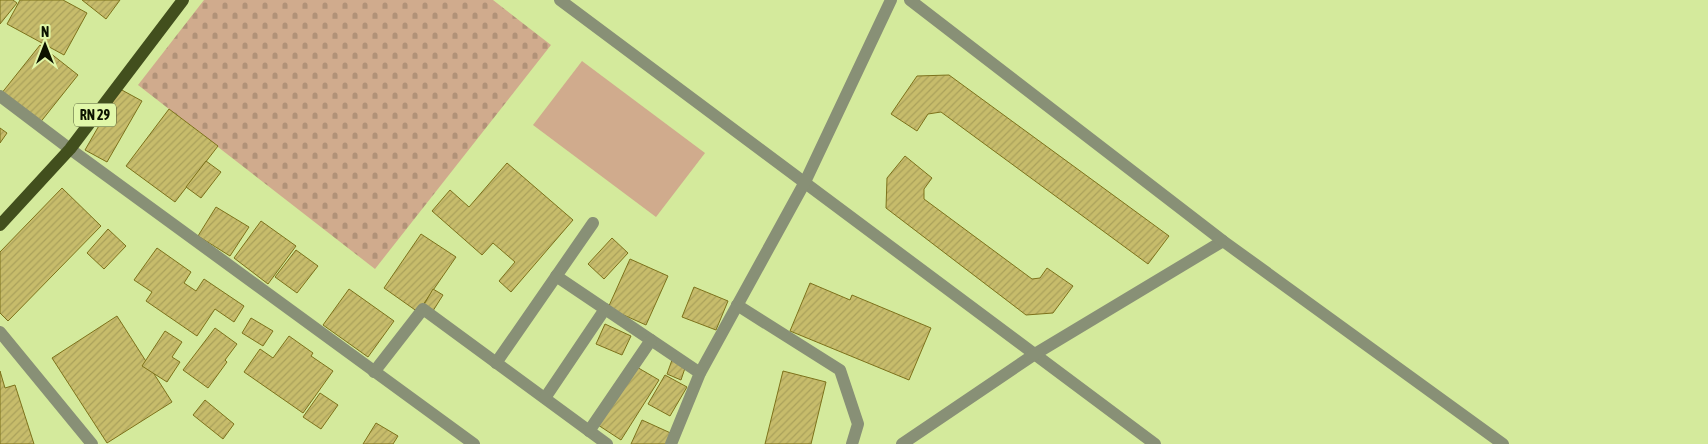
<svg xmlns="http://www.w3.org/2000/svg" width="1708" height="444" font-family="'Asap Condensed',sans-serif">
	<style>
		.cemetery { fill: url(#cemetery-stones) }
		.pitch { fill: #d0ab8d }
		.building { fill: url(#building-hatch); stroke: #7d721b }
		.lines { fill: none; stroke-linecap: round; stroke-linejoin: round }
		.minor { stroke: #889076; stroke-width: 12 }
		.tertiary { stroke: #889076; stroke-width: 12 }
		.primary { stroke: #424f1d; stroke-width: 12 }
		.labels { text-anchor: middle; dominant-baseline: central; stroke-width: 4; stroke-linejoin: round; paint-order: stroke }
		.shield { fill: #e1f7a9; stroke: #4c5733; stroke-width: 1 }
		.shield-label { font-size: 14px; font-weight: bold; fill: #0c1200 }
	</style>
	<defs>
		<pattern id="cemetery-stones" width="16" height="16" patternUnits="userSpaceOnUse" patternTransform="scale(1.25)"><rect width="16" height="16" fill="#d0ab8d"/><path d="M2 7V4a2 2 0 0 1 4 0v3zM10 15v-3a2 2 0 0 1 4 0v3z" fill="#b19278"/></pattern>
		<pattern id="building-hatch" width="6" height="6" patternUnits="userSpaceOnUse" patternTransform="scale(1.25)"><rect width="6" height="6" fill="#c7bc6b"/><path d="M-1 1l2-2M0 6l6-6M5 7l2-2" fill="none" stroke="#aaa15b"/></pattern>
	</defs>
	<rect width="100%" height="100%" fill="#d4ea9c"/>
	<path class="cemetery" d="M204 0H493L551 45 375 269 138 85Z"/>
	<path class="pitch" d="M582 61 705 153 656 217 533 125Z"/>
	<g class="building">
		<path d="M0 0H13L17 3 0 24Z"/>
		<path d="M20 0H63L87 13 64 55 7 24Z"/>
		<path d="M82 0H120L106 19Z"/>
		<path d="M40 45 78 75 39 124 1 94Z"/>
		<path d="M949 75 1169 236 1148 264 941 112 928 114 917 131 891 114 917 76Z"/>
		<path d="M120 89 142 101 107 162 85 150Z"/>
		<path d="M169 109 218 146 175 202 126 166Z"/>
		<path d="M0 128 7 133 0 143Z"/>
		<path d="M905 156 932 178 924 189V199L1032 279 1040 278 1047 268 1073 286 1053 313 1026 315 886 208 887 178Z"/>
		<path d="M206 161 221 172 201 198 186 187Z"/>
		<path d="M507 163 573 220 511 292 499 281 515 262 493 243 482 255 432 211 450 190 469 207Z"/>
		<path d="M62 188 101 226 8 321 0 313V252Z"/>
		<path d="M216 207 249 227 230 256 198 236Z"/>
		<path d="M261 221 296 246 268 284 234 258Z"/>
		<path d="M108 229 126 246 104 269 87 253Z"/>
		<path d="M421 234 456 257 418 312 384 288Z"/>
		<path d="M612 238 628 253 604 279 588 264Z"/>
		<path d="M157 248 191 272 184 283 196 291 204 279 244 306 234 322 215 309 197 336 146 301 152 292 134 280Z"/>
		<path d="M296 250 318 266 297 293 275 277Z"/>
		<path d="M630 259 668 276 646 325 608 308Z"/>
		<path d="M810 283 850 300 852 295 931 328 909 380 790 331Z"/>
		<path d="M694 287 728 301 716 330 682 317Z"/>
		<path d="M349 289 394 321 368 357 323 325Z"/>
		<path d="M433 289 443 295 431 314 422 308Z"/>
		<path d="M117 316 172 402 107 443 52 358Z"/>
		<path d="M251 318 273 331 263 346 242 333Z"/>
		<path d="M605 324 631 336 622 355 596 344Z"/>
		<path d="M215 328 237 344 225 360 227 362 208 388 183 370Z"/>
		<path d="M165 331 182 342 172 357 180 362 167 382 142 366Z"/>
		<path d="M289 336 313 353 311 356 333 371 303 413 244 372 260 349 273 358Z"/>
		<path d="M672 360 686 365 681 380 667 374Z"/>
		<path d="M635 366 659 380 621 440 598 425Z"/>
		<path d="M0 371 5 388 15 385 34 444H0Z"/>
		<path d="M783 371 826 382 811 444H765Z"/>
		<path d="M665 375 687 387 670 416 648 404Z"/>
		<path d="M320 393 338 405 321 429 303 417Z"/>
		<path d="M205 400 234 424 223 439 193 415Z"/>
		<path d="M642 420 675 435 671 444H631Z"/>
		<path d="M376 423 398 436 393 444H363Z"/>
	</g>
	<g class="lines">
		<g class="minor">
			<path d="M560 0 1155 444"/>
			<path d="M0 96 70 149 474 444"/>
			<path d="M556 276 700 373"/>
			<path d="M737 305 840 370 858 424 852 444"/>
			<path d="M0 332 92 444"/>
			<path d="M496 363 593 223"/>
			<path d="M374 372 423 309 607 444"/>
			<path d="M545 398 605 309"/>
			<path d="M589 431 651 340"/>
			<path d="M671 444 700 373 805 182 891 0"/>
			<path d="M902 444 1035 354 1223 241"/>
		</g>
		<path class="tertiary" d="M910 0 1223 241 1503 444"/>
		<path class="primary" d="M0 225 70 149 183 0"/>
	</g>
	<g class="labels">
		<rect class="shield" x="74" y="103.5" width="42" height="23" rx="4"/>
		<g class="shield-label">
			<text x="95" y="115">RN 29</text>
		</g>
	</g>
	<g transform="translate(45 45)" stroke="#e1f7a9" stroke-width="4" paint-order="stroke">
	<path d="M0-4L9 19L0 12L-9 19Z" fill="#0c1200"/>
	<text y="-8" font-size="14" font-weight="bold" text-anchor="middle" fill="#0c1200">N</text>
	</g>
</svg>
